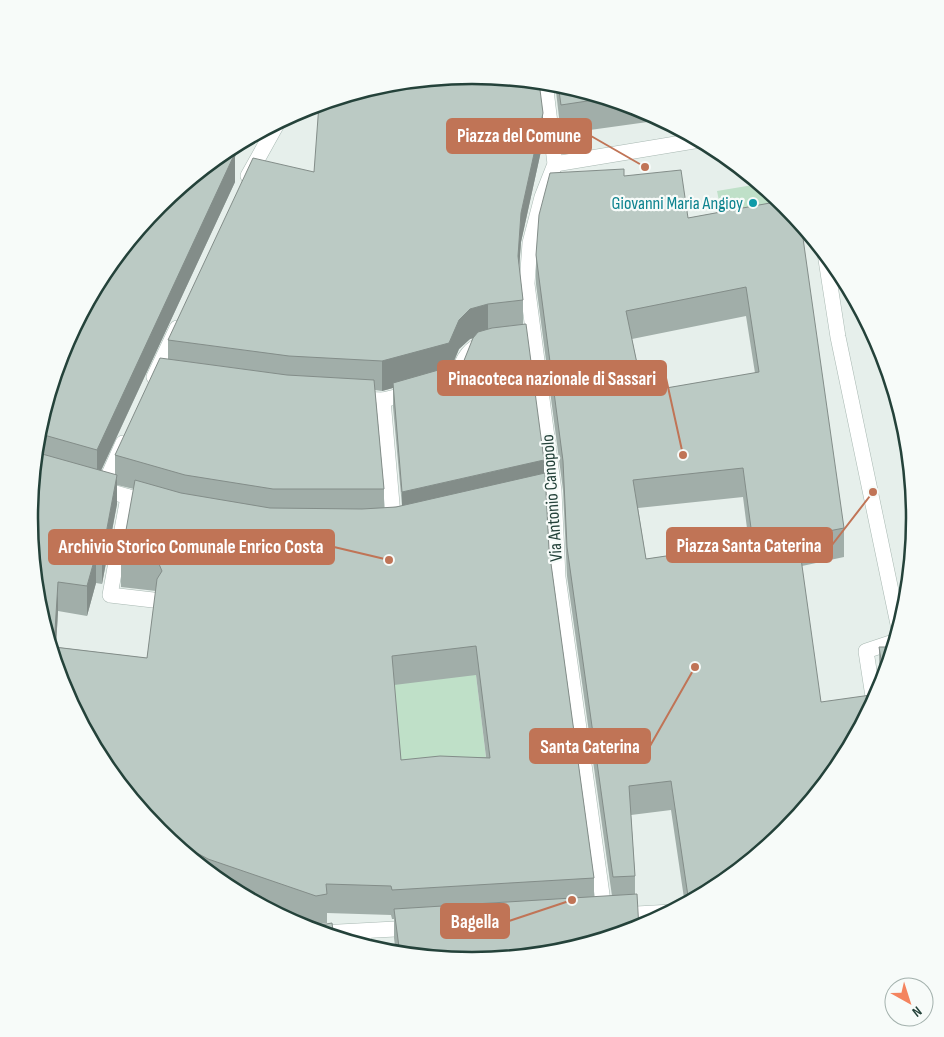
<svg xmlns="http://www.w3.org/2000/svg" width="944" height="1037" font-family="'Sofia Sans Condensed',sans-serif">
	<style>
		.green { fill: #bfe0c8 }
		.lines { fill: none; stroke-linecap: round; stroke-linejoin: round }
		.minor-casing { stroke: #a8b8b2; stroke-width: 16 }
		.minor { stroke: #fff; stroke-width: 15 }
		.wall { fill: #a1aea9; fill-rule: evenodd }
		.shaded-wall { fill: #838d89 }
		.building { fill: #bbcac4; stroke: #838d89; fill-rule: evenodd }
		.culture-dot { fill: #0f9aa8; stroke: #f7fbf9; stroke-width: 2 }
		.labels { text-anchor: middle; dominant-baseline: central; stroke-width: 4.5; stroke-linejoin: round; paint-order: stroke }
		.culture-label { font-size: 18px; fill: #0d838f; stroke: #f7fbf9; text-anchor: end }
		.street-label { font-size: 18px; fill: #24423a; stroke: #f7fbf9 }
		.rim { fill: none; stroke: #24423a; stroke-width: 2.5 }
		.leader { fill: none; stroke: #c07456; stroke-width: 2 }
		.callout-dot { fill: #c07456; stroke: #f7fbf9; stroke-width: 2 }
		.callout { fill: #c07456; stroke: #c07456; stroke-width: 2 }
		.callout-label { font-size: 19px; text-anchor: middle; font-weight: bold; fill: #fff }
	</style>
	<rect width="100%" height="100%" fill="#e6efeb"/>
	<g class="green">
		<path d="M759 184 786 205 727 240 717 191Z"/>
		<path d="M316 661 476 675 490 791 409 788Z"/>
	</g>
	<g class="lines">
		<defs>
			<g id="minor">
				<path d="M545 82 555 164 542 197 530 243 527 284 554 491 558 577 605 916"/>
				<path d="M555 164 700 140"/>
				<path d="M248 176 278 122"/>
				<path d="M825 253 838 337 899 629"/>
				<path d="M154 377 177 328"/>
				<path d="M453 381 457 380C461 364 465 351 481 344"/>
				<path d="M356 399 383 400 412 393"/>
				<path d="M383 400 394 527"/>
				<path d="M98 488 150 503"/>
				<path d="M102 490 123 443"/>
				<path d="M128 497 110 595 153 600"/>
				<path d="M874 703 866 651 896 641"/>
				<path d="M619 915 672 912"/>
				<path d="M363 932 365 947"/>
				<path d="M320 933 414 928"/>
			</g>
		</defs>
		<use href="#minor" class="minor-casing"/>
		<use href="#minor" class="minor"/>
	</g>
	<g class="wall">
		<path d="M555 83 559 84 642 109 662 120 561 134Z"/>
		<path d="M543 142 521 242 519 266 523 300V324L544 474 549 549 594 878V897L612 896 567 576 563 490 536 284V255L624 176 688 218 781 201 844 528V557L802 566 718 887 685 905 671 810 631 815 635 876V894L472 962 396 954 394 938V919H392L391 915 327 913V923L316 925 263 907 226 887 158 832 62 688 29 518 37 432 235 157V182L101 471 115 475V455L168 359V340L314 172ZM746 316 755 373 643 392 632 339ZM474 338 463 363 452 367 459 349 470 339ZM393 388V407L402 506 384 508V489L375 390 382 391ZM117 485 134 489 121 558V587L156 591 147 658 56 647 58 611 87 616 96 583 102 584 117 504ZM743 497 749 544 646 559 638 508ZM476 675 486 757 401 760 394 685Z"/>
		<path d="M904 424 907 432 910 465Z"/>
		<path d="M879 647H894L880 691 879 676Z"/>
	</g>
	<g class="shaded-wall">
		<path d="M543 113V142L521 242 518 285V256L521 213Z"/>
		<path d="M242 141 235 157V182L97 479V450L224 151Z"/>
		<path d="M488 304V333L470 339 459 349 449 372 382 391V361L459 320 470 309Z"/>
		<path d="M544 460V484L402 516V492Z"/>
		<path d="M117 475V504L102 584V555Z"/>
		<path d="M96 554V583L87 616V586Z"/>
		<path d="M58 582V611L55 662 54 647Z"/>
	</g>
	<g class="building">
		<path d="M472 75 539 82 543 113 521 213 518 256 523 300 488 304 470 309 459 320 449 343 382 361 289 356 168 340 253 158 314 172 319 104 386 84Z"/>
		<path d="M558 84H559L607 98 561 105Z"/>
		<path d="M225 151 235 153 97 450 37 433 63 349 104 272 159 205Z"/>
		<path d="M624 169V176L681 170 688 218 781 201 786 205 801 224 844 528 798 537 821 702 878 694 840 765 785 832 718 887 689 903 671 781 629 786 635 876 613 877 567 547 563 461 536 255 539 215 550 173ZM746 287 759 372 643 392 626 311ZM743 468 753 543 646 559 633 480Z"/>
		<path d="M526 324 544 460 402 492 393 383 463 363 473 338 478 332 492 328Z"/>
		<path d="M160 358 287 375 374 380 384 489H273L185 475 115 455Z"/>
		<path d="M35 452 117 475 102 555 96 554 87 586 58 582 54 647 147 658 157 579 162 571 159 564 155 562 121 558 135 480 181 493 270 508 362 509 396 507 545 473 549 549 594 878 392 890 391 886 326 884 327 894 316 896 208 859 159 832 103 765 62 688 37 605 29 518ZM476 646 490 758 440 756 401 760 392 656Z"/>
		<path d="M879 647H894L881 689 880 681 883 672Z"/>
		<path d="M637 894 639 929 558 953 472 962 400 955 394 909Z"/>
		<path d="M332 923 334 938 303 928Z"/>
	</g>
	<circle class="culture-dot" cx="753" cy="203" r="5"/>
	<g class="labels">
		<g class="culture-label">
			<text x="743" y="203">Giovanni Maria Angioy</text>
		</g>
		<g class="street-label">
			<text transform="translate(552 498) rotate(-94)">Via Antonio Canopolo</text>
		</g>
	</g>
	<path d="M0 0H944V1037H0ZM38 518a434 434 0 1 1 868 0a434 434 0 1 1-868 0Z" fill="#f7fbf9" fill-rule="evenodd"/>
	<path class="rim" d="M38 518a434 434 0 1 1 868 0a434 434 0 1 1-868 0Z"/>
	<path class="leader" d="M645 167L591 136M683 455L666 378M873 492L832 545M389 560L334 547M695 667L650 746M572 900L509 921"/>
	<g class="callout-dot">
		<circle cx="645" cy="167" r="5"/>
		<circle cx="683" cy="455" r="5"/>
		<circle cx="873" cy="492" r="5"/>
		<circle cx="389" cy="560" r="5"/>
		<circle cx="695" cy="667" r="5"/>
		<circle cx="572" cy="900" r="5"/>
	</g>
	<g class="callout">
		<rect x="447" y="119" width="144" height="34" rx="5"/>
		<rect x="438" y="361" width="228" height="34" rx="5"/>
		<rect x="667" y="528" width="165" height="34" rx="5"/>
		<rect x="49" y="530" width="285" height="34" rx="5"/>
		<rect x="530" y="729" width="120" height="34" rx="5"/>
		<rect x="441" y="904" width="68" height="34" rx="5"/>
	</g>
	<g class="callout-label">
		<text x="519" y="142">Piazza del Comune</text>
		<text x="552" y="385">Pinacoteca nazionale di Sassari</text>
		<text x="749" y="552">Piazza Santa Caterina</text>
		<text x="191" y="553">Archivio Storico Comunale Enrico Costa</text>
		<text x="590" y="753">Santa Caterina</text>
		<text x="475" y="928">Bagella</text>
	</g>
	<g transform="translate(909 1002) rotate(141)"><circle r="24" fill="#f7fbf9" stroke="#a3b1ad"/>
	<path d="M0-4L9 19L0 12L-9 19Z" fill="#f4845f"/>
	<text y="-8" font-size="14" font-weight="bold" text-anchor="middle" fill="#24423a">N</text>
	</g>
</svg>
